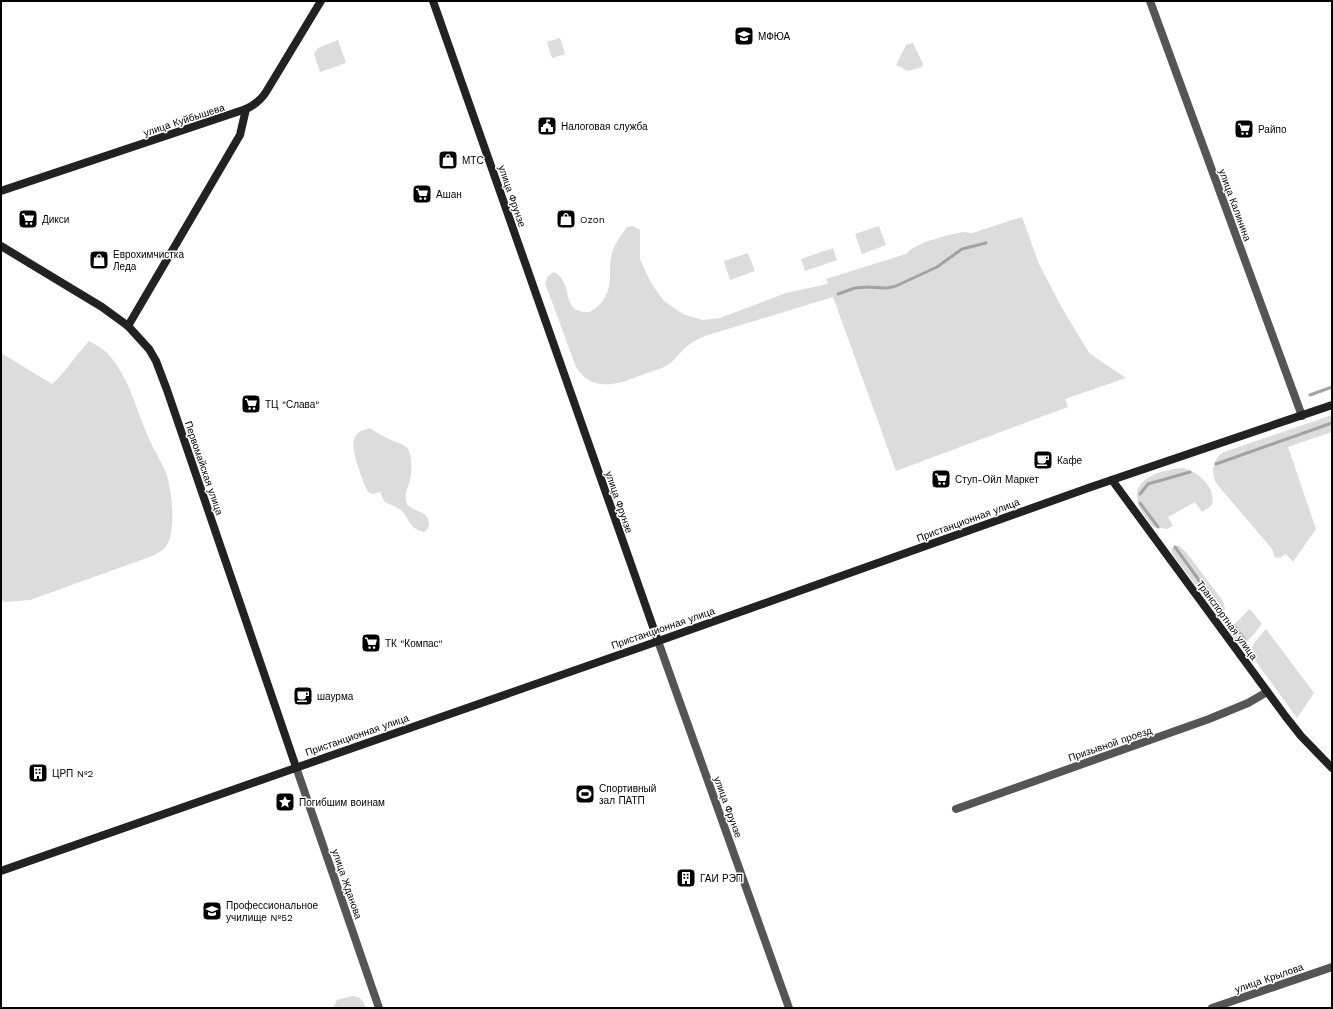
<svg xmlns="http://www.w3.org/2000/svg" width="1333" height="1009" font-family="'Work Sans',sans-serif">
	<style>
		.green { fill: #dcdcdc }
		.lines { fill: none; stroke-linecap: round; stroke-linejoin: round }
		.stream { stroke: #a3a3a3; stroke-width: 3 }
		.street { stroke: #555; stroke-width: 8 }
		.secondary { stroke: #222; stroke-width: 8 }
		.labels { text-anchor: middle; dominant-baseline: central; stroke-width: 3; stroke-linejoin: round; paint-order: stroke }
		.poi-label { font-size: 10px; fill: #000; stroke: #fff; text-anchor: start }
		.street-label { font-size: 10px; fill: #000; stroke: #fff }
	</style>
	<rect width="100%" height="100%" fill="#fff"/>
	<g class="green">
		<path d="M560 38 565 54 552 58 547 42Z"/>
		<path d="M338 40 346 63 320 72 314 54 318 48Z"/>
		<path d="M913 43 923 64 922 67 908 71 896 65 906 45Z"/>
		<path d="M1022 217 1039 264 1062 308 1089 353 1126 378 1065 399 1068 407 896 471 833 297 705 336C698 339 692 342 686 347 680 352 676 359 669 364 663 369 652 371 644 374 619 384 593 394 576 367L545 283 548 276 554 272C570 280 564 298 574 308 577 311 585 313 589 312 594 310 597 307 601 303 616 285 606 269 613 250 616 242 622 234 627 227L633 226 640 230V259L651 283 664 301 683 314 702 320 720 318 786 293 828 284 826 279 906 254 911 249 925 242 945 236 963 232 972 233Z"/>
		<path d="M879 226 886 245 862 254 855 234Z"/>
		<path d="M833 248 837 260 805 271 801 259Z"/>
		<path d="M748 253 755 271 730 280 724 261Z"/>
		<path d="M89 341C96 345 104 349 109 355 131 380 137 414 151 443 156 454 163 464 167 476 172 492 177 534 165 548 163 550 158 553 155 555L30 600 5 602 1 599V353L52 384C66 372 76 355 89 341Z"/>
		<path d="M1332 415V432L1288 447 1316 529 1293 562 1286 554 1279 558 1275 557 1272 549 1216 483C1211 472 1212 459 1224 452Z"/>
		<path d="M370 428C376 432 382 436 389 439 394 442 404 443 408 449 412 456 412 472 410 480 409 486 404 494 406 501 409 514 434 508 428 529L424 532C409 529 410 519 401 510 396 506 389 505 384 501L380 492 373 494 368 492 365 486C361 474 348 446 356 435 359 431 365 430 370 428Z"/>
		<path d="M1182 468C1197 470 1219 490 1211 506L1202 512 1195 502 1168 517 1173 526 1167 529 1153 527C1148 520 1142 514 1139 506 1128 478 1162 470 1182 468Z"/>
		<path d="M1174 546H1179L1186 552 1223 601 1225 609 1222 613 1216 612 1214 610 1173 555 1171 550Z"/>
		<path d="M1250 609 1262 624C1256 631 1246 650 1235 639 1232 636 1230 632 1230 628Z"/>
		<path d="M1266 629 1314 693 1297 718 1251 655C1250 645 1260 636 1266 629Z"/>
		<path d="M352 996C360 996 363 1000 366 1008H333L337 1000Z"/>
	</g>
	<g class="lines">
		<g class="stream">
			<path d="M838 294 855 288 867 287 887 288 896 286 937 267 962 249 986 243"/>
			<path d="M1310 395 1332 387"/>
			<path d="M1216 464 1332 423"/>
			<path d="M1140 494 1148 484 1190 472"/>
			<path d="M1140 503 1158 527"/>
			<path d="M1175 547 1222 612"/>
			<path d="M1234 626 1245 640"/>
		</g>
		<g class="street">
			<path d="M1150 1 1302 416"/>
			<path d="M658 641 789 1008"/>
			<path d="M296 767 379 1008"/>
			<path d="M956 809 1209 719 1248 703 1267 692"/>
			<path d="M1212 1008 1332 967"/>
		</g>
		<g class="secondary">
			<path d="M433 1 658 641"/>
			<path d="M1 191 246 109C255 105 261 100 266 92L321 1"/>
			<path d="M1 246 102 307 128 326 149 349 156 361 167 390 296 767"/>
			<path d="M128 326 240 135 246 109"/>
			<path d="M1112 480 1286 717 1301 736 1332 768"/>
			<path d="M1 871 667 638 1091 487 1332 405"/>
		</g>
	</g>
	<defs>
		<symbol id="university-square" viewBox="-11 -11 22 22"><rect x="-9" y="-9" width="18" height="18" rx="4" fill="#000" stroke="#fff"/><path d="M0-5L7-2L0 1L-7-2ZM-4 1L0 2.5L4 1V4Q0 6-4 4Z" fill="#fff"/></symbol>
		<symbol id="civic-square" viewBox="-11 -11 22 22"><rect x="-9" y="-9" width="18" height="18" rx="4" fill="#000" stroke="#fff"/><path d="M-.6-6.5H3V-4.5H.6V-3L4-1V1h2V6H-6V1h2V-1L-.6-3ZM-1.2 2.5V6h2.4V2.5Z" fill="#fff"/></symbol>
		<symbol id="supermarket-square" viewBox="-11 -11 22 22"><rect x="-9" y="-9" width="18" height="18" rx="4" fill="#000" stroke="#fff"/><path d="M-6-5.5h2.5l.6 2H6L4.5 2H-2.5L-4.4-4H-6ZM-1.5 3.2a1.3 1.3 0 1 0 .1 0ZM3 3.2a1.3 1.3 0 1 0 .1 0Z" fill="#fff"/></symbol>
		<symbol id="shop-square" viewBox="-11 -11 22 22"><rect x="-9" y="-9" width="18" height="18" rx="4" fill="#000" stroke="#fff"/><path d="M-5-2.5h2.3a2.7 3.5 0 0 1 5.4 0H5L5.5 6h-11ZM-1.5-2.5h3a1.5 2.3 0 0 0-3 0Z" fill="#fff"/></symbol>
		<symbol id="cafe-square" viewBox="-11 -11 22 22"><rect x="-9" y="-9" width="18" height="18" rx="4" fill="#000" stroke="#fff"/><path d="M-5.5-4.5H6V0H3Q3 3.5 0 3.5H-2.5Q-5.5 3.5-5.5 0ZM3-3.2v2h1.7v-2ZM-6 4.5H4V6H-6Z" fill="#fff"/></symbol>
		<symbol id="building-square" viewBox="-11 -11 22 22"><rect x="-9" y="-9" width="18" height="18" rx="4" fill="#000" stroke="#fff"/><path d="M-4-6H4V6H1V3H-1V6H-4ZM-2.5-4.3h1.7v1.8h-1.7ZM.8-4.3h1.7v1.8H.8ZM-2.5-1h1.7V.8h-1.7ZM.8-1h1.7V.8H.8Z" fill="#fff"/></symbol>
		<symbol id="stadium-square" viewBox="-11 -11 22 22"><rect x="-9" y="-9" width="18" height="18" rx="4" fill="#000" stroke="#fff"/><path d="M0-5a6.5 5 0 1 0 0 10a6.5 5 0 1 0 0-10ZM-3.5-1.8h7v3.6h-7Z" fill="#fff"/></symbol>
		<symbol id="sight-square" viewBox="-11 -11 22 22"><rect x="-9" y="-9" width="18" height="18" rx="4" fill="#000" stroke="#fff"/><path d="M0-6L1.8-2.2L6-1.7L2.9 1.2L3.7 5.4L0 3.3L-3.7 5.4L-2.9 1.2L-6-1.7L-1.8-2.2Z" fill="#fff"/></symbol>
	</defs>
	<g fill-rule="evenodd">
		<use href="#university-square" x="733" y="25" width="22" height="22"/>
		<use href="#civic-square" x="536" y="115" width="22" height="22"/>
		<use href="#supermarket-square" x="1233" y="118" width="22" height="22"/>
		<use href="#shop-square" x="437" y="149" width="22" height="22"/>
		<use href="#supermarket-square" x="411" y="183" width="22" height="22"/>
		<use href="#supermarket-square" x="17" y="208" width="22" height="22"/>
		<use href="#shop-square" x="555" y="208" width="22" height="22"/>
		<use href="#shop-square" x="88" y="249" width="22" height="22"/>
		<use href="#supermarket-square" x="240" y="393" width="22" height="22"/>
		<use href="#cafe-square" x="1032" y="449" width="22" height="22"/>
		<use href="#supermarket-square" x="930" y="468" width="22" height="22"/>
		<use href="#supermarket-square" x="360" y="632" width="22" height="22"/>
		<use href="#cafe-square" x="292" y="685" width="22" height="22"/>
		<use href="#building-square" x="27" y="762" width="22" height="22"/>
		<use href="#stadium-square" x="574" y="783" width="22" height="22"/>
		<use href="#sight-square" x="274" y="791" width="22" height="22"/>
		<use href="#building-square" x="675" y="867" width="22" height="22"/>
		<use href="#university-square" x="201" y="900" width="22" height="22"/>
	</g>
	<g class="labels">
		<g class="poi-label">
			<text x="758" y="36">МФЮА</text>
			<text x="561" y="126">Налоговая служба</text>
			<text x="1258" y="129">Райпо</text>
			<text x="462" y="160">МТС</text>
			<text x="436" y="194">Ашан</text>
			<text x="42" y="219">Дикси</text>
			<text x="580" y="219">Ozon</text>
			<text x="113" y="254">Еврохимчистка<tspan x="113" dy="12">Леда</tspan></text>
			<text x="265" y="404">ТЦ "Слава"</text>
			<text x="1057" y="460">Кафе</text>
			<text x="955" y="479">Ступ-Ойл Маркет</text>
			<text x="385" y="643">ТК "Компас"</text>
			<text x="317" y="696">шаурма</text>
			<text x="52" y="773">ЦРП №2</text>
			<text x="599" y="788">Спортивный<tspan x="599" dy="12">зал ПАТП</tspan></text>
			<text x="299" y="802">Погибшим воинам</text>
			<text x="700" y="878">ГАИ РЭП</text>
			<text x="226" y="905">Профессиональное<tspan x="226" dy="12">училище №52</tspan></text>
		</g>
		<g class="street-label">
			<text transform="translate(184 120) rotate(-18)">улица Куйбышева</text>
			<text transform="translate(512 196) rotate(71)">улица Фрунзе</text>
			<text transform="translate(1235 205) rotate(70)">улица Калинина</text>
			<text transform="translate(204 468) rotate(71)">Первомайская улица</text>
			<text transform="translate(619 502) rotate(71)">улица Фрунзе</text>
			<text transform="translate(968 520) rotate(-20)">Пристанционная улица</text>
			<text transform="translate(1227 620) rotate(54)">Транспортная улица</text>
			<text transform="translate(663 628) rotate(-19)">Пристанционная улица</text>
			<text transform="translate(357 735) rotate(-19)">Пристанционная улица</text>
			<text transform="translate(1110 744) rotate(-19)">Призывной проезд</text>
			<text transform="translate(728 807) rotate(70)">улица Фрунзе</text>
			<text transform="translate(347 884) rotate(71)">улица Жданова</text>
			<text transform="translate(1269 978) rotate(-19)">улица Крылова</text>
		</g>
	</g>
	<rect width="1333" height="1009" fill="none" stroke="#000000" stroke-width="4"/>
</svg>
